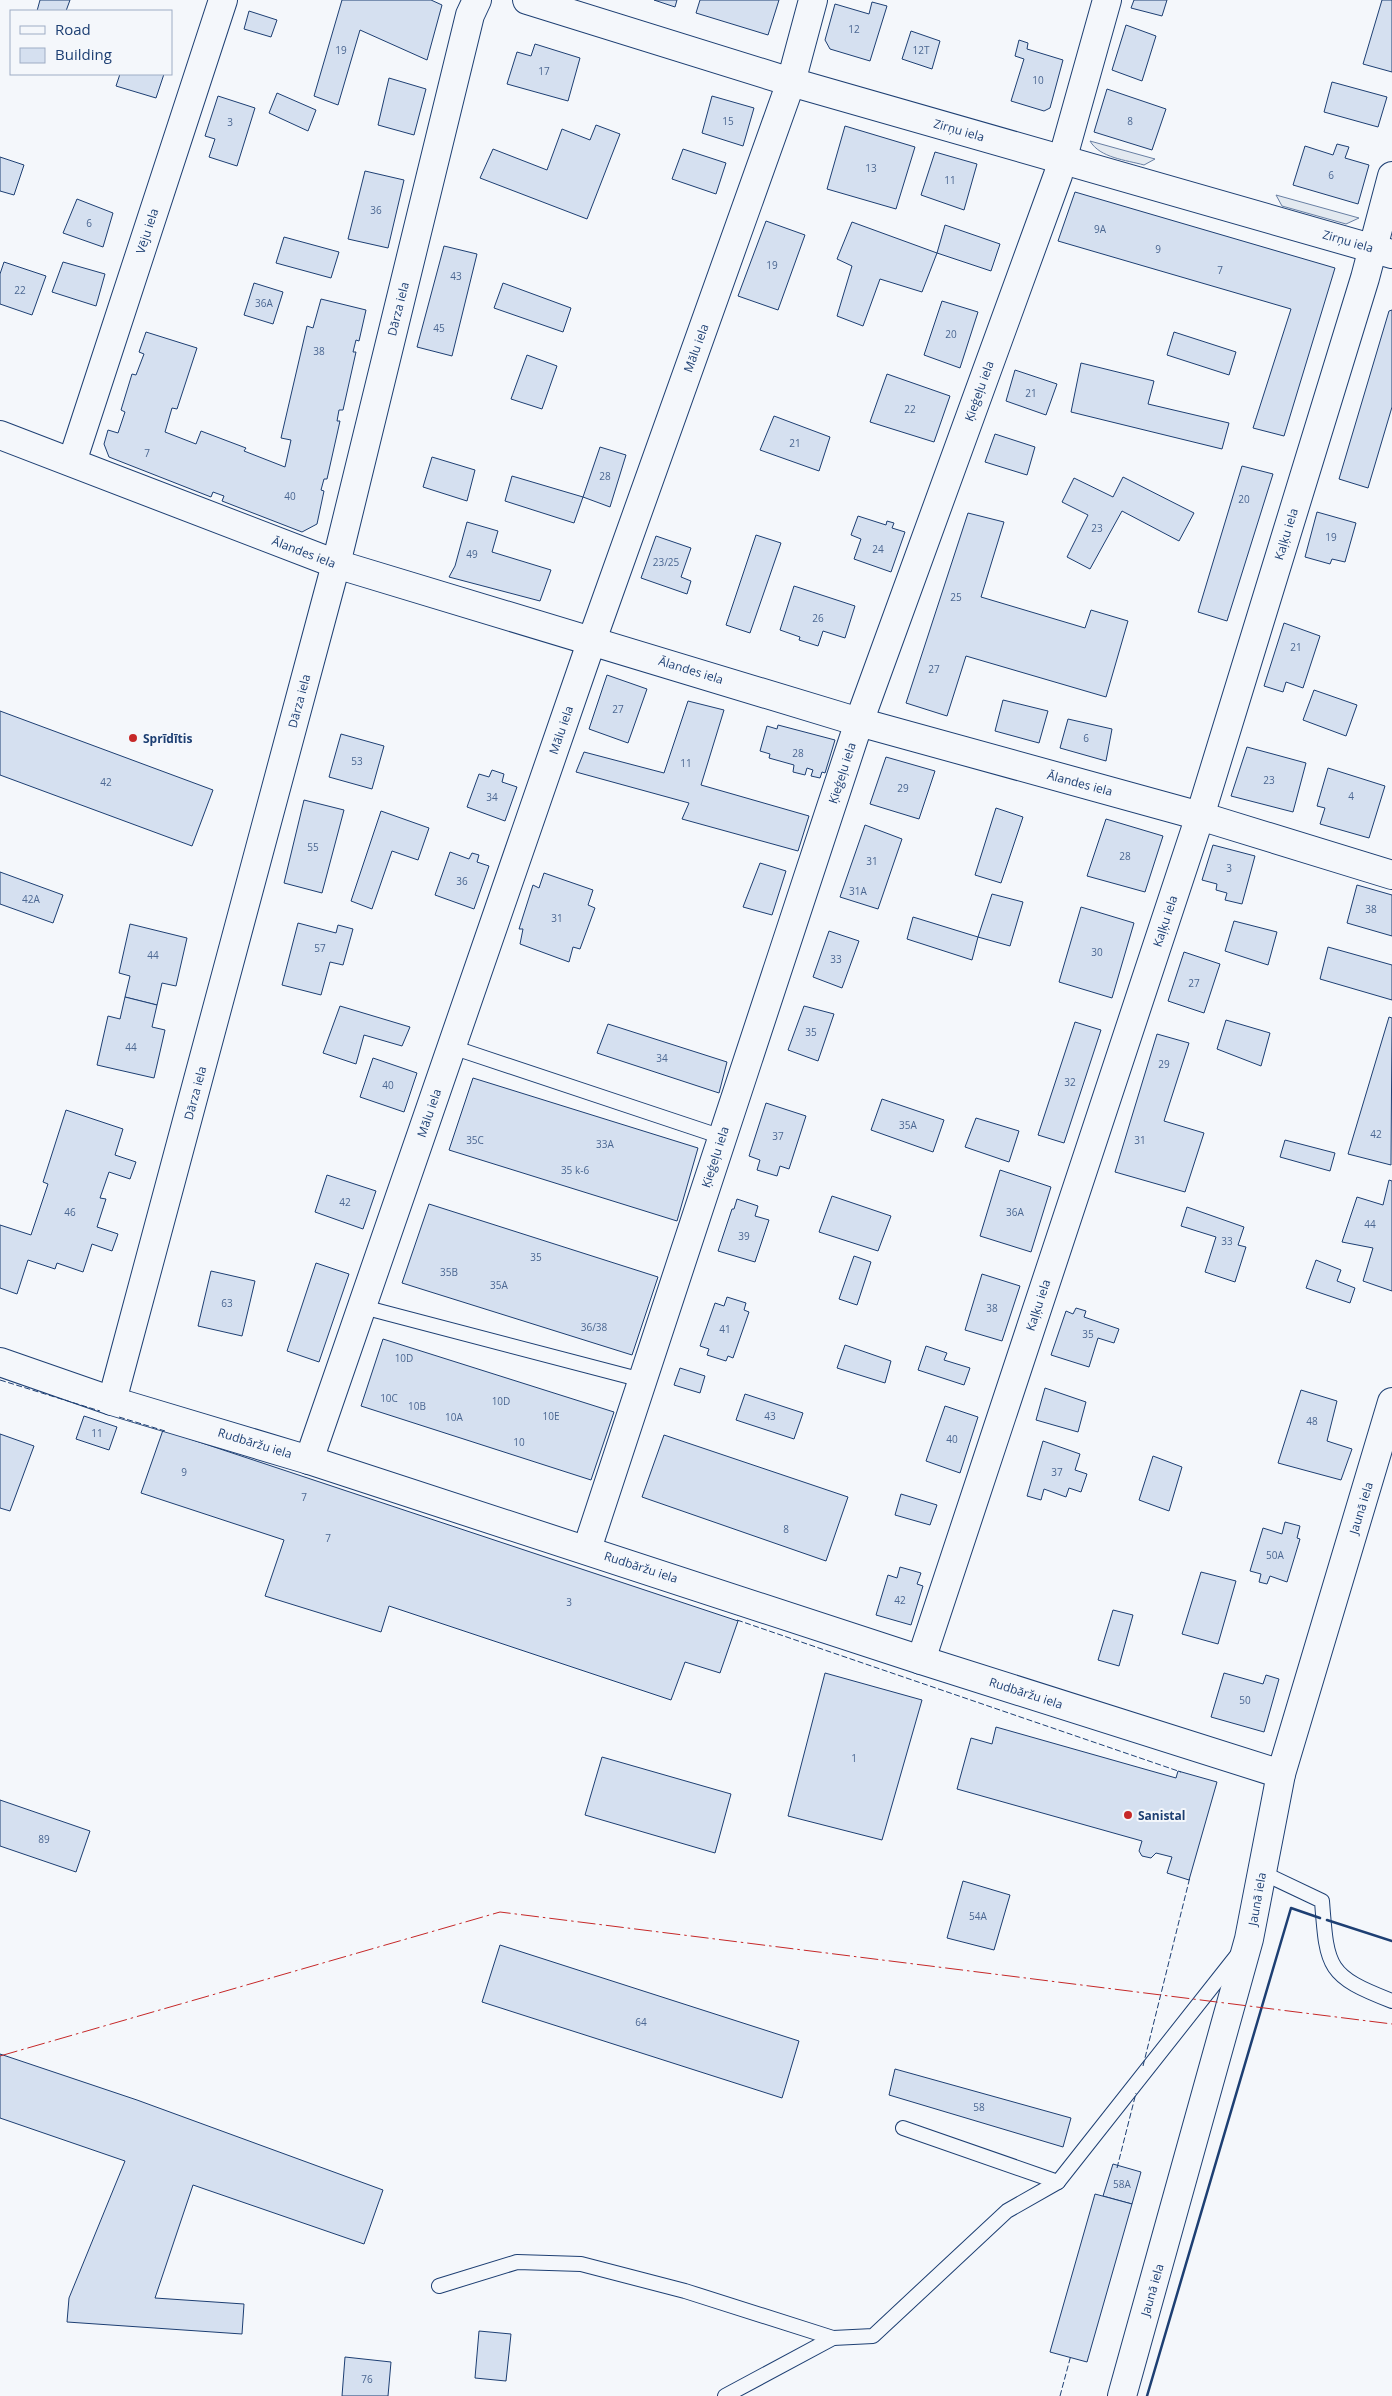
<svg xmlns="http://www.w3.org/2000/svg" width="1392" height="2396" font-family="'Open Sans',sans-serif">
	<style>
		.green { fill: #e3e9f0; stroke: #687fa3 }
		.building { fill: #d5e0f0; stroke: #1d3f73 }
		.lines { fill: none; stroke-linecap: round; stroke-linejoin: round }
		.service-casing { stroke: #1d3f73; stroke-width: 16 }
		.minor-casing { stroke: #1d3f73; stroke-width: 30 }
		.trunk-casing { stroke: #1d3f73; stroke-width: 30 }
		.service { stroke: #f4f7fb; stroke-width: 14 }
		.minor { stroke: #f4f7fb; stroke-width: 28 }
		.trunk { stroke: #f4f7fb; stroke-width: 28 }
		.fence { stroke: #1d3f73; stroke-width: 1; stroke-dasharray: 6 2.5; stroke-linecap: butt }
		.wall { stroke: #1d3f73; stroke-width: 2.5 }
		.power { stroke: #c62828; stroke-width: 1; stroke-dasharray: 18 4 2.5 4; stroke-linecap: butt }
		.poi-dot { fill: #c62828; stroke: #f4f7fb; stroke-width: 2 }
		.labels { text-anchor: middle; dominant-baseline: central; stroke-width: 4; stroke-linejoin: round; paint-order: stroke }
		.number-label { font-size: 10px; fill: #4b6792 }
		.street-label { font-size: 12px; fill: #1d3f73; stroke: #f4f7fb }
		.poi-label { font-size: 12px; font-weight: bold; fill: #1d3f73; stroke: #f4f7fb; text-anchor: start }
	</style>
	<rect width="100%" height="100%" fill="#f4f7fb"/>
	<g class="green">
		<path d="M1090 141 1155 159 1144 165C1126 160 1100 158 1090 141Z"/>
		<path d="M1276 195 1359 218 1346 224 1282 206Z"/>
	</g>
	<g class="building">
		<path d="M40 0H70L66 11H37Z"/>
		<path d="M342 0H431L442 5 427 60 360 30 338 105 314 96Z"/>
		<path d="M654 0H677L675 7Z"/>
		<path d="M700 0H779L768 35 696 13Z"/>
		<path d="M1134 0H1167L1162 16 1131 8Z"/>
		<path d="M1382 0H1392V72L1363 64Z"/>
		<path d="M872 2 887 6 870 61 830 49 825 40 835 4 869 14Z"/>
		<path d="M249 11 277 20 271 37 244 29Z"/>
		<path d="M1126 25 1156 36 1142 81 1112 70Z"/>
		<path d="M911 31 940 41 932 69 902 59Z"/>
		<path d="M1019 40 1028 43 1027 49 1063 60 1050 108 1044 111 1011 101 1024 59 1015 56Z"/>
		<path d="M535 44 580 58 568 101 507 84 517 52 531 56Z"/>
		<path d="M120 74H164L156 98 116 86Z"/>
		<path d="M389 78 426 89 414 135 378 125Z"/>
		<path d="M1332 82 1387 97 1378 127 1324 112Z"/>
		<path d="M1107 89 1166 109 1152 150 1094 132Z"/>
		<path d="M277 93 316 110 308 131 269 113Z"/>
		<path d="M218 96 255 108 237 166 209 157 215 139 205 136Z"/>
		<path d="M712 96 754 108 743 146 702 133Z"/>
		<path d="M596 125 620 134 587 219 480 178 493 149 547 170 562 129 590 140Z"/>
		<path d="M845 126 915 147 896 209 827 189Z"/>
		<path d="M1337 144 1349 147 1345 158 1369 165 1358 204 1293 185 1305 146 1333 155Z"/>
		<path d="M683 149 726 163 716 194 672 179Z"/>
		<path d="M935 152 977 164 964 210 921 195Z"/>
		<path d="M0 157 24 165 14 195 0 191Z"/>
		<path d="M365 171 404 180 388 248 348 239Z"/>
		<path d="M1075 192 1335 268 1284 436 1253 428 1291 309 1058 241Z"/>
		<path d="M77 199 113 213 103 247 63 233Z"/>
		<path d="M766 221 805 235 778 310 738 296Z"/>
		<path d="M852 222 937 253 922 292 880 279 863 326 837 316 852 266 837 259Z"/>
		<path d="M945 225 1000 244 991 271 937 253Z"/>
		<path d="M284 237 339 252 331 278 276 263Z"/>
		<path d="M444 246 477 254 452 356 417 347Z"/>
		<path d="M4 262 46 276 32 315 0 304V274Z"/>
		<path d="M63 262 105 274 96 306 52 292Z"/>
		<path d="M254 283 283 292 273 324 244 315Z"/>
		<path d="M503 283 571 308 563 332 494 308Z"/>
		<path d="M321 299 366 310 359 341 356 340 353 352H356L343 410H339L337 421H340L327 479H324L321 490 324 491 317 524 302 532 222 501 224 496 213 492 211 497 109 457 104 444 108 430 118 433 125 412 121 410 132 374 136 375 144 354 139 352 146 332 197 348 177 409 172 408 165 432 196 444 201 431 246 448 244 451 285 467 291 440 281 438 307 326 313 328Z"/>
		<path d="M942 301 978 312 960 368 924 355Z"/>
		<path d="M1392 310V407L1368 488 1339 479 1389 311Z"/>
		<path d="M1174 332 1236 352 1229 375 1167 355Z"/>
		<path d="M527 355 557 366 542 409 511 399Z"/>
		<path d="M1081 363 1154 381 1148 404 1229 423 1222 449 1071 412Z"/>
		<path d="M1015 370 1057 384 1046 415 1006 401Z"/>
		<path d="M887 374 950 396 934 442 870 422Z"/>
		<path d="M774 416 830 437 819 471 760 450Z"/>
		<path d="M995 434 1035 447 1027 475 985 462Z"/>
		<path d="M600 447 626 455 610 507 583 497Z"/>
		<path d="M432 457 475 470 467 501 423 487Z"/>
		<path d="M1242 466 1273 474 1227 621 1198 612Z"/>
		<path d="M512 476 583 497 574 523 505 501Z"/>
		<path d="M1123 477 1194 513 1179 541 1122 511 1090 569 1067 557 1088 515 1062 502 1074 478 1113 497Z"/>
		<path d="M1317 512 1356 523 1345 562 1332 559 1330 564 1305 557Z"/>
		<path d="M968 513 1004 522 981 597 1085 628 1091 610 1128 621 1106 697 966 656 947 716 906 703Z"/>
		<path d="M858 516 886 525 887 521 894 523 892 528 905 532 891 572 854 559 861 539 851 535Z"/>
		<path d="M467 522 498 531 492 552 551 570 540 601 449 577 455 566Z"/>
		<path d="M756 535 781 543 750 633 726 625Z"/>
		<path d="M656 536 691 548 681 577 691 581 687 594 641 578Z"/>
		<path d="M794 586 855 606 845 638 823 631 818 646 799 640 800 637 780 630Z"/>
		<path d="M1284 623 1320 636 1303 688 1286 682 1283 692 1264 686Z"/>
		<path d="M607 675 647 689 628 743 589 729Z"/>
		<path d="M1314 690 1357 705 1346 736 1303 720Z"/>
		<path d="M1003 700 1048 711 1039 743 995 731Z"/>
		<path d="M688 701 724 710 701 785 809 816 798 851 682 819 689 803 576 772 584 752 664 773Z"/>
		<path d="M0 711 213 790 192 846 0 775Z"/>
		<path d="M1068 719 1112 729 1106 761 1060 748Z"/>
		<path d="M778 725 835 740 825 773 822 772 820 778 811 776 813 770 807 768 805 775 793 772 794 765 769 758 770 754 760 751 767 726 777 729Z"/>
		<path d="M341 734 384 746 372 789 329 777Z"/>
		<path d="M1247 747 1306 763 1293 812 1231 796Z"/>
		<path d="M886 757 935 771 919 819 870 804Z"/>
		<path d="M1328 768 1385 786 1369 838 1320 824 1325 808 1317 806Z"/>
		<path d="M492 770 504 774 502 782 517 787 505 821 467 807 479 774 489 777Z"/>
		<path d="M304 800 344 810 322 893 284 883Z"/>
		<path d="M996 808 1023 817 1001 883 975 875Z"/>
		<path d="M381 811 429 828 418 860 392 851 372 909 351 901Z"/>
		<path d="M1106 819 1163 836 1145 892 1087 876Z"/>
		<path d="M865 825 902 839 878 909 840 897Z"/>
		<path d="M1213 845 1255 856 1242 904 1225 900 1227 893 1216 890 1217 884 1202 880Z"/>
		<path d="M450 852 469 859 472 853 479 855 477 862 489 866 474 909 435 895Z"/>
		<path d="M760 863 786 871 772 915 743 907Z"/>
		<path d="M0 872 63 895 53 923 0 904Z"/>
		<path d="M544 873 593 890 588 905 595 908 580 949 573 947 569 962 520 944 523 929H519L533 885 539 888Z"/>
		<path d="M1357 885 1392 895V936L1347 923Z"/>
		<path d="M992 894 1023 902 1010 946 978 937Z"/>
		<path d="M1081 907 1134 923 1112 998 1059 982Z"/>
		<path d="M913 917 978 937 972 960 907 939Z"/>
		<path d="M1234 921 1277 932 1268 965 1225 951Z"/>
		<path d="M298 923 336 933 338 925 353 929 343 965 330 962 321 995 282 985Z"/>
		<path d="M130 924 187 938 176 986 162 983 157 1005 125 997 130 976 119 973Z"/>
		<path d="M829 931 859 941 842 988 813 977Z"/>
		<path d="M1328 947 1392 965V1000L1320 979Z"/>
		<path d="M1184 952 1220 964 1204 1013 1168 1001Z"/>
		<path d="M125 997 157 1005 152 1027 165 1030 154 1078 97 1065 108 1016 120 1019Z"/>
		<path d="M340 1006 410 1027 402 1046 364 1035 356 1064 323 1053Z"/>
		<path d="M804 1006 834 1014 818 1061 788 1050Z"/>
		<path d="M1389 1017 1392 1018 1391 1165 1348 1154Z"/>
		<path d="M1226 1020 1270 1033 1261 1066 1217 1049Z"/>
		<path d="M1075 1022 1101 1030 1064 1143 1038 1135Z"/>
		<path d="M608 1024 727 1062 719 1093 597 1053Z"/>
		<path d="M1157 1034 1189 1043 1164 1121 1204 1133 1185 1192 1115 1172Z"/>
		<path d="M373 1058 417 1073 404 1112 360 1097Z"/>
		<path d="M473 1078 698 1148 677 1221 449 1150Z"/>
		<path d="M882 1099 944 1120 933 1152 871 1130Z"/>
		<path d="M766 1103 806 1116 789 1169 780 1166 777 1176 757 1170 760 1160 749 1156Z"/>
		<path d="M66 1110 123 1129 115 1155 136 1162 130 1179 109 1172 100 1198 106 1199 97 1227 118 1234 112 1251 92 1244 83 1272 57 1263 55 1269 28 1260 17 1294 0 1288V1225L31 1235 48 1184 43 1182Z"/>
		<path d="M976 1118 1019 1131 1009 1162 965 1147Z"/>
		<path d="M1285 1140 1335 1153 1330 1171 1280 1157Z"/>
		<path d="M1000 1170 1051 1187 1031 1252 980 1236Z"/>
		<path d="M327 1175 376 1191 363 1229 315 1212Z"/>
		<path d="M1389 1180 1392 1181V1291L1363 1281 1373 1248 1342 1242 1357 1197 1383 1205Z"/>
		<path d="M832 1196 891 1216 878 1251 819 1232Z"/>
		<path d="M737 1199 758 1206 755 1216 769 1220 755 1262 718 1251 732 1209H734Z"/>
		<path d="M429 1204 658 1277 632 1355 402 1283Z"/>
		<path d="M1187 1207 1244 1227 1238 1245 1246 1247 1235 1282 1205 1272 1216 1237 1181 1226Z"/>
		<path d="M854 1256 871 1262 857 1305 839 1299Z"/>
		<path d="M1316 1260 1341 1270 1337 1281 1355 1288 1350 1303 1306 1288Z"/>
		<path d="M316 1263 349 1274 319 1362 287 1351Z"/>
		<path d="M211 1271 255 1281 242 1336 198 1326Z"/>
		<path d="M982 1274 1020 1286 1002 1341 965 1330Z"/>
		<path d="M727 1297 746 1303 744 1310 749 1312 733 1358 728 1356 726 1361 707 1355 709 1349 700 1346 715 1303 724 1306Z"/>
		<path d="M1076 1308 1086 1311 1084 1317 1119 1329 1114 1343 1098 1338 1089 1367 1051 1355 1066 1311 1073 1314Z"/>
		<path d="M383 1339 614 1412 591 1480 361 1406Z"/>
		<path d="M845 1345 891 1361 885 1383 837 1368Z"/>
		<path d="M926 1346 947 1353 944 1360 970 1368 964 1385 918 1370Z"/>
		<path d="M680 1368 705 1376 700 1393 674 1385Z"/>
		<path d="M1045 1388 1086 1402 1078 1432 1036 1420Z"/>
		<path d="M1301 1390 1337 1401 1327 1441 1352 1449 1341 1480 1278 1463Z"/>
		<path d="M745 1394 803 1413 794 1439 736 1420Z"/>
		<path d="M945 1406 978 1417 960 1473 926 1461Z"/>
		<path d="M84 1416 117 1427 109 1450 76 1439Z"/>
		<path d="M163 1430 738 1621 720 1673 685 1662 671 1700 389 1606 381 1632 265 1596 284 1540 141 1493Z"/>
		<path d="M0 1434 34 1446 10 1511 0 1508Z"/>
		<path d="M664 1435 848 1497 826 1561 642 1497Z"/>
		<path d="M1043 1441 1080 1454 1075 1470 1087 1474 1081 1492 1069 1488 1066 1497 1044 1489 1041 1500 1027 1496Z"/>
		<path d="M1153 1456 1182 1467 1169 1511 1139 1500Z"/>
		<path d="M901 1494 937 1505 930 1525 895 1515Z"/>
		<path d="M1285 1522 1300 1526 1297 1538 1300 1539 1287 1582 1270 1576 1267 1584 1259 1582 1261 1574 1250 1571 1263 1528 1282 1534Z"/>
		<path d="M900 1567 921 1573 917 1584 923 1586 911 1625 876 1615 888 1575 897 1578Z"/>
		<path d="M1201 1572 1236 1581 1218 1644 1182 1634Z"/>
		<path d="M1113 1610 1133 1615 1119 1666 1098 1660Z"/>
		<path d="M825 1673 922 1700 882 1840 788 1816Z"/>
		<path d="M1224 1673 1263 1684 1266 1675 1279 1679 1264 1732 1211 1717Z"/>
		<path d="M996 1727 1176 1778 1178 1771 1217 1782 1189 1880 1167 1873 1172 1857 1156 1853 1151 1858 1142 1856 1139 1851 1142 1841 957 1789 971 1738 992 1744Z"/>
		<path d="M602 1757 731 1794 715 1853 585 1815Z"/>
		<path d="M0 1800 90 1831 76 1872 0 1846Z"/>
		<path d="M963 1881 1010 1895 994 1950 947 1938Z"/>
		<path d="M500 1945 799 2041 782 2098 482 2002Z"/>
		<path d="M0 2054 137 2100 383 2190 364 2244 193 2185 155 2298 244 2304 242 2334 67 2322 69 2298 125 2161 0 2118Z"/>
		<path d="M895 2069 1071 2118 1063 2147 889 2095Z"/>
		<path d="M1113 2164 1141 2172 1132 2204 1103 2196Z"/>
		<path d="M1095 2194 1132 2204 1087 2362 1050 2352Z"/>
		<path d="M479 2331 511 2334 506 2381 475 2378Z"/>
		<path d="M345 2357 391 2362 388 2396H342Z"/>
	</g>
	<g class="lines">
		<defs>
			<g id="service">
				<path d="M452 1047 722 1137"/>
				<path d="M363 1307 642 1380"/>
				<path d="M1261 1872 1322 1901C1327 1968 1327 1976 1392 2001"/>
				<path d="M903 2128 1058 2182"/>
				<path d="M439 2286 517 2262 581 2264 685 2291 833 2338 873 2336 1007 2211 1058 2182 1238 1954"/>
				<path d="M725 2396 833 2338"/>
			</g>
			<g id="minor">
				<path d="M0 435 336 564 859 722 1200 816 1392 875"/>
				<path d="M72 462 223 0"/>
				<path d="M0 1362 112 1401 309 1460 921 1660 1281 1774"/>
				<path d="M112 1401 336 564 470 15 477 0"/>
				<path d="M309 1460 592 640 791 82 813 0"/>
				<path d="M587 1549 859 722 1058 175 1107 0"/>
				<path d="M921 1660 1200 816 1365 278 1392 176"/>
				<path d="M1122 2396 1249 1939 1281 1774 1392 1402"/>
			</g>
			<path id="trunk" d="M527 0 791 82 1392 254"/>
		</defs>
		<use href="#service" class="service-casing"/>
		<use href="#minor" class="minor-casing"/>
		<use href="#trunk" class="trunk-casing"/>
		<use href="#service" class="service"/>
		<use href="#minor" class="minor"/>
		<use href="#trunk" class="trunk"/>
		<g class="fence">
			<path d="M0 1380 100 1411"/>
			<path d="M119 1417 165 1431"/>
			<path d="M737 1620 1181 1772"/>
			<path d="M1143 2066 1190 1877"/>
			<path d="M1117 2168 1136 2093"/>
			<path d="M1060 2396 1071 2355"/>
		</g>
		<g class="wall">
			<path d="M1327 1920 1392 1941"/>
			<path d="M1147 2396 1291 1908 1320 1918"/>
		</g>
		<path class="power" d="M0 2056 500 1912 1392 2024"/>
	</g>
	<g class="poi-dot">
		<circle cx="133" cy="738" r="5"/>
		<circle cx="1128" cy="1815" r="5"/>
	</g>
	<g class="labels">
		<g class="number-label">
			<text x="854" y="29">12</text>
			<text x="341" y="50">19</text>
			<text x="921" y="50">12T</text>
			<text x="544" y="71">17</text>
			<text x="1038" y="80">10</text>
			<text x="728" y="121">15</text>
			<text x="1130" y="121">8</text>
			<text x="230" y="122">3</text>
			<text x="871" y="168">13</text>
			<text x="1331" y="175">6</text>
			<text x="950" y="180">11</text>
			<text x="376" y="210">36</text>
			<text x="89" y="223">6</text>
			<text x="1100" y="229">9A</text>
			<text x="1158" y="249">9</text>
			<text x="772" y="265">19</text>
			<text x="1220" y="270">7</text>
			<text x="456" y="276">43</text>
			<text x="20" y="290">22</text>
			<text x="264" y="303">36A</text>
			<text x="439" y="328">45</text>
			<text x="951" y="334">20</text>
			<text x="319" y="351">38</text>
			<text x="1031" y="393">21</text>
			<text x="910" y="409">22</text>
			<text x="795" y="443">21</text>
			<text x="147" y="453">7</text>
			<text x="605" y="476">28</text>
			<text x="290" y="496">40</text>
			<text x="1244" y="499">20</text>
			<text x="1097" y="528">23</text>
			<text x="1331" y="537">19</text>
			<text x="878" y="549">24</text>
			<text x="472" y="554">49</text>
			<text x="666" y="562">23/25</text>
			<text x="956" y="597">25</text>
			<text x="818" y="618">26</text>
			<text x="1296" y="647">21</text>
			<text x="934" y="669">27</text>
			<text x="618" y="709">27</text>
			<text x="1086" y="738">6</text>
			<text x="798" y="753">28</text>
			<text x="357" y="761">53</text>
			<text x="686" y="763">11</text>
			<text x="1269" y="780">23</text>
			<text x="106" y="782">42</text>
			<text x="903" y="788">29</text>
			<text x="1351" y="796">4</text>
			<text x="492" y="797">34</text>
			<text x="313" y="847">55</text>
			<text x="1125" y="856">28</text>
			<text x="872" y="861">31</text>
			<text x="1229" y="868">3</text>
			<text x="462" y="881">36</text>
			<text x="858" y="891">31A</text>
			<text x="31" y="899">42A</text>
			<text x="1371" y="909">38</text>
			<text x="557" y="918">31</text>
			<text x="320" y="948">57</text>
			<text x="1097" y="952">30</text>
			<text x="153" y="955">44</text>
			<text x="836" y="959">33</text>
			<text x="1194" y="983">27</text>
			<text x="811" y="1032">35</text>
			<text x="131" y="1047">44</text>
			<text x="662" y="1058">34</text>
			<text x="1164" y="1064">29</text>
			<text x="1070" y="1082">32</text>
			<text x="388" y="1085">40</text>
			<text x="908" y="1125">35A</text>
			<text x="1376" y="1134">42</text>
			<text x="778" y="1136">37</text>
			<text x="475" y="1140">35C</text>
			<text x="1140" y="1140">31</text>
			<text x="605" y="1144">33A</text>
			<text x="575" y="1170">35 k-6</text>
			<text x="345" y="1202">42</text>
			<text x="70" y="1212">46</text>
			<text x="1015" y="1212">36A</text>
			<text x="1370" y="1224">44</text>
			<text x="744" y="1236">39</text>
			<text x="1227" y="1241">33</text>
			<text x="536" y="1257">35</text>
			<text x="449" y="1272">35B</text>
			<text x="499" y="1285">35A</text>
			<text x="227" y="1303">63</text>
			<text x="992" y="1308">38</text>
			<text x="594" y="1327">36/38</text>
			<text x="725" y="1329">41</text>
			<text x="1088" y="1334">35</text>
			<text x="404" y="1358">10D</text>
			<text x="389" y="1398">10C</text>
			<text x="501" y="1401">10D</text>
			<text x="417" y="1406">10B</text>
			<text x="551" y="1416">10E</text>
			<text x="770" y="1416">43</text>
			<text x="454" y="1417">10A</text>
			<text x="1312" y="1421">48</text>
			<text x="97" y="1433">11</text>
			<text x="952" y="1439">40</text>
			<text x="519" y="1442">10</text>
			<text x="184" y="1472">9</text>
			<text x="1057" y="1472">37</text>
			<text x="304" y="1497">7</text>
			<text x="786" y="1529">8</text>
			<text x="328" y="1538">7</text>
			<text x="1275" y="1555">50A</text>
			<text x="900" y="1600">42</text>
			<text x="569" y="1602">3</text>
			<text x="1245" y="1700">50</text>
			<text x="854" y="1758">1</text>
			<text x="44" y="1839">89</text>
			<text x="978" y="1916">54A</text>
			<text x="641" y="2022">64</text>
			<text x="979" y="2107">58</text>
			<text x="1122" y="2184">58A</text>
			<text x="367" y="2379">76</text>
		</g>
		<g class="street-label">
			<text transform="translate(959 130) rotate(16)">Zirņu iela</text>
			<text transform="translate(147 231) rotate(-72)">Vēju iela</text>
			<text transform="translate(1348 241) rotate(16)">Zirņu iela</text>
			<text transform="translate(398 309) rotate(-76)">Dārza iela</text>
			<text transform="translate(696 348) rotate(-70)">Mālu iela</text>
			<text transform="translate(979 391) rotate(-70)">Ķieģeļu iela</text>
			<text transform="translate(1286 534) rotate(-73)">Kaļķu iela</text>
			<text transform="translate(304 552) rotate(21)">Ālandes iela</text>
			<text transform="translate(691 670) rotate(17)">Ālandes iela</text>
			<text transform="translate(299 701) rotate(-75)">Dārza iela</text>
			<text transform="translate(561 730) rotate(-71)">Mālu iela</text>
			<text transform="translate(842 773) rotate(-72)">Ķieģeļu iela</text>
			<text transform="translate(1080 783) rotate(15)">Ālandes iela</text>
			<text transform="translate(1165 921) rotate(-72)">Kaļķu iela</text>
			<text transform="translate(195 1093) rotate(-75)">Dārza iela</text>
			<text transform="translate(429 1113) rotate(-71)">Mālu iela</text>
			<text transform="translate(715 1157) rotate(-72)">Ķieģeļu iela</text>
			<text transform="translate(1038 1305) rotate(-72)">Kaļķu iela</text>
			<text transform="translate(255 1443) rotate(17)">Rudbāržu iela</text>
			<text transform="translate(1361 1508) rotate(-73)">Jaunā iela</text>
			<text transform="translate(641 1567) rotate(18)">Rudbāržu iela</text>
			<text transform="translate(1026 1693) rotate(18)">Rudbāržu iela</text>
			<text transform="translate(1257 1899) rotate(-80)">Jaunā iela</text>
			<text transform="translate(1152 2290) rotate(-74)">Jaunā iela</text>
		</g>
		<g class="poi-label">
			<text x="143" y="738">Sprīdītis</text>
			<text x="1138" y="1815">Sanistal</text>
		</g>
	</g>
	<rect x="10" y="10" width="162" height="65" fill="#f4f7fb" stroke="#9eadc5"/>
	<rect x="20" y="26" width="25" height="8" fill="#f4f7fb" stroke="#9eadc5"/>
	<text x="55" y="35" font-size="15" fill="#1d3f73">Road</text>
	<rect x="20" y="48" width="25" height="15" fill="#d5e0f0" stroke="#9eadc5"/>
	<text x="55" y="60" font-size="15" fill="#1d3f73">Building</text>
</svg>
